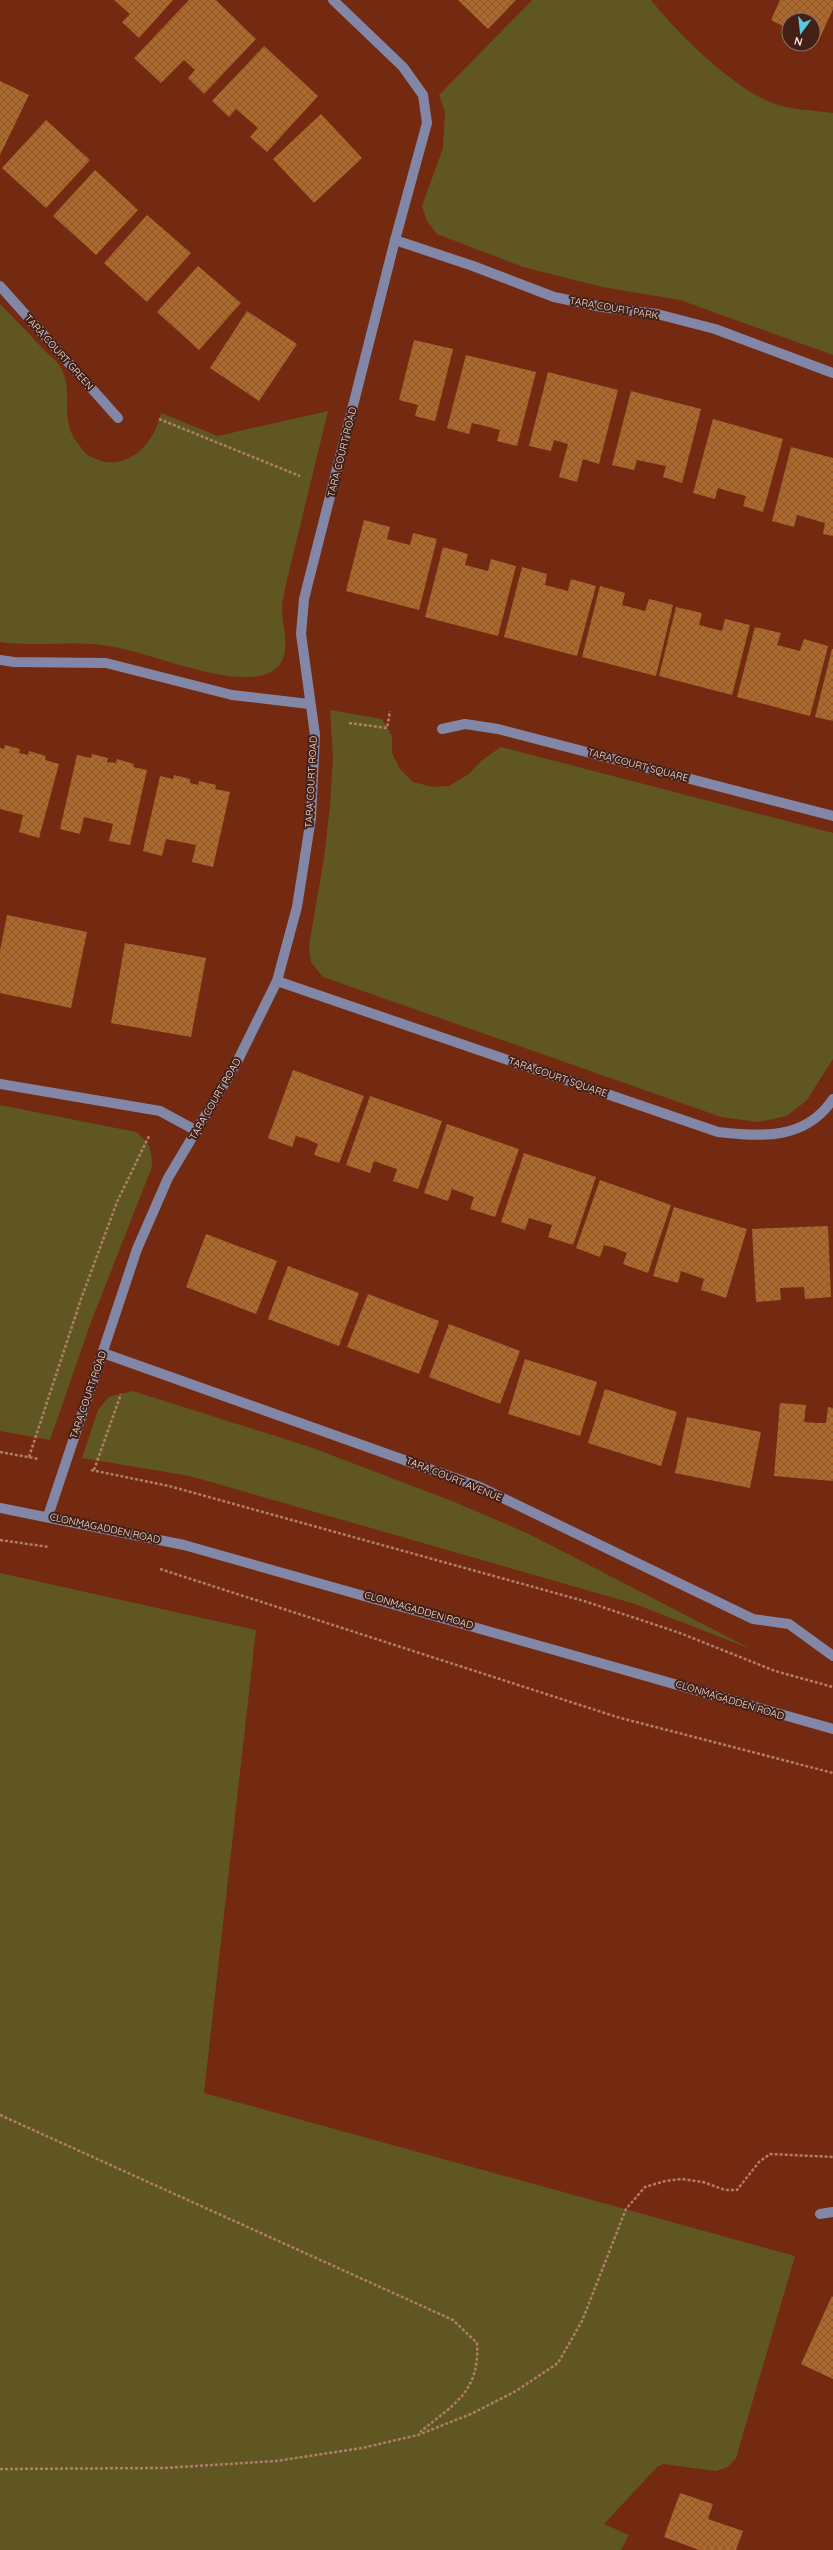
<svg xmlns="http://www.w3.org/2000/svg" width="833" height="2550" font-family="Quicksand,sans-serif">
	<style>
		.grass { fill: #605622 }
		.building { fill: url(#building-cross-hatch) }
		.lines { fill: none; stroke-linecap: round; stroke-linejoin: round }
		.path { stroke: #b17d6b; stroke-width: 2.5; stroke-dasharray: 3 2; stroke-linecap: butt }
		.minor { stroke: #8287a8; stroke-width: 10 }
		.labels { text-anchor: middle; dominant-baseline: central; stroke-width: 4; stroke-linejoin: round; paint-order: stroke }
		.street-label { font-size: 10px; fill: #fde1d8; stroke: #422016 }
	</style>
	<defs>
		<pattern id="building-cross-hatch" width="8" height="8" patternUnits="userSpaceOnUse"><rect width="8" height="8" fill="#ad682c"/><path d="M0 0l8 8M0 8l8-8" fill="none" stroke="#865a34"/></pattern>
	</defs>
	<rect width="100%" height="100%" fill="#732a11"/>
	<g class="grass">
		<path d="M532 0H651C677 33 731 86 770 102 788 110 813 110 833 113V355L680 300 602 287 523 267 437 234 427 221 422 206 443 148 445 112 439 95Z"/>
		<path d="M0 304C15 319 30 335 44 350 49 355 58 362 61 368 75 394 57 421 80 446 82 449 85 454 88 455 123 477 154 446 161 413L218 436 328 411 285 588C284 595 282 602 282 609 282 627 293 656 275 669 244 695 148 651 109 646 73 640 36 647 0 642Z"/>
		<path d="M330 710 382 719 392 736V753L400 769 413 782 433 787 449 786 469 774 481 761 501 747 833 833V1059L807 1100 787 1116 758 1122 721 1117 323 977 311 962 309 945 324 858 330 806 333 757Z"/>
		<path d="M0 1105 136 1132C150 1143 152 1150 152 1167L91 1322 50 1440 0 1431Z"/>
		<path d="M133 1391 310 1447 452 1501 529 1534 751 1649 635 1604 190 1476 82 1458 98 1410 109 1397Z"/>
		<path d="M0 1573 256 1630 204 2093 795 2256 736 2458 728 2467 716 2471 663 2464 657 2467 604 2524 629 2535 621 2550H0Z"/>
	</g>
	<g class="building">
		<path d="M114 0H173L139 38 122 22 130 14Z"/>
		<path d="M189 0H216L256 39 204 94 188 78 195 70 184 60 161 83 134 58Z"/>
		<path d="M458 0H516L488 29Z"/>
		<path d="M780 0H833V9L818 42 813 40V20H789V29L771 20Z"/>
		<path d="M264 46 318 96 267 152 250 137 258 128 236 109 229 117 212 101Z"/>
		<path d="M0 81 29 95 0 155Z"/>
		<path d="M321 114 362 158 314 203 273 159Z"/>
		<path d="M46 120 90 160 46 208 2 168Z"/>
		<path d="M95 170 138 210 96 255 53 216Z"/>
		<path d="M147 215 191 253 147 302 104 263Z"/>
		<path d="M198 266 241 303 199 350 157 312Z"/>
		<path d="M247 311 297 344 259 401 210 368Z"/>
		<path d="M414 340 453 349 435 421 415 416 418 405 399 400Z"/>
		<path d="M466 355 536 372 517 446 497 441 500 430 485 426 472 423 469 434 447 428Z"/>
		<path d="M548 372 618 390 599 464 583 459 577 482 559 477 568 444 554 440 551 451 529 446Z"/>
		<path d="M631 391 701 409 682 483 663 477 666 466 637 460 634 470 612 465Z"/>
		<path d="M713 419 783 439 763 512 743 506 746 496 731 492 718 488 715 499 693 493Z"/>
		<path d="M791 447 833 458V536L823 534 825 523 797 515 794 527 772 521Z"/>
		<path d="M364 520 390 527 387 539 410 545 413 533 437 539 419 610 346 591Z"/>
		<path d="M443 547 468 554 465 565 488 571 491 559 516 566 498 636 425 617Z"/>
		<path d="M522 567 547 574 545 585 568 591 571 579 596 586 577 656 504 637Z"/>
		<path d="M600 586 625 593 622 605 645 611 649 599 673 605 656 676 582 657Z"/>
		<path d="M676 607 702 613 699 625 722 631 725 619 750 625 732 695 659 676Z"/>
		<path d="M755 627 781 633 777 645 800 651 804 639 828 646 810 716 737 697Z"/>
		<path d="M832 649H833V721L815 717Z"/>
		<path d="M5 745 20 749 19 753 24 754 28 755 29 751 46 756 45 760 59 764 39 838 19 832 23 815 0 809V748L4 749Z"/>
		<path d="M92 754 108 758 107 762 116 763 117 759 134 764 133 767 147 770 130 845 109 841 113 824 84 817 80 834 60 829 77 755 91 758Z"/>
		<path d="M174 775 190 779V783L198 785 199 781 216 785 215 789 230 792 213 867 192 862 196 845 166 839 162 856 143 851 160 776 173 779Z"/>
		<path d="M7 915 87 932 71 1008 0 993V951Z"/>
		<path d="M125 943 206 958 191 1037 111 1023Z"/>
		<path d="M293 1070 364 1096 339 1163 314 1155 318 1144 307 1139 296 1136 292 1147 268 1138Z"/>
		<path d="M370 1096 442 1121 418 1189 393 1181 397 1169 385 1165 374 1161 370 1173 346 1165Z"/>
		<path d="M447 1124 519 1149 495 1217 470 1209 474 1197 452 1189 448 1201 424 1193Z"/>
		<path d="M524 1153 596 1177 573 1245 548 1237 552 1225 529 1218 525 1230 501 1222Z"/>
		<path d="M600 1180 671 1205 648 1273 623 1264 627 1253 615 1248 604 1245 600 1257 576 1248Z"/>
		<path d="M674 1207 747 1229 726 1298 701 1290 704 1279 681 1271 678 1283 653 1276Z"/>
		<path d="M828 1226 831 1297 805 1299 804 1287 780 1288 781 1300 756 1302 752 1229Z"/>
		<path d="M206 1234 277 1261 256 1314 186 1287Z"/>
		<path d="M288 1266 359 1293 339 1346 268 1319Z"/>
		<path d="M368 1294 439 1321 419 1374 347 1347Z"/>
		<path d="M449 1324 520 1351 500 1404 429 1377Z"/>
		<path d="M525 1359 597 1382 580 1436 508 1414Z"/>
		<path d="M605 1389 677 1412 661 1466 588 1443Z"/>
		<path d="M780 1403 806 1405 804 1422 817 1423H826L828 1407 833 1408V1481L774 1476Z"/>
		<path d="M687 1417 761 1432 750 1488 675 1473Z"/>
		<path d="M832 2296 833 2297V2379L801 2364Z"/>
		<path d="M680 2493 713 2504 708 2519 743 2531 736 2550H699L664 2537Z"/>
	</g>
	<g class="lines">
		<g class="path">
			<path d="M159 419 300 476"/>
			<path d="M349 723 387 728 390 711"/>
			<path d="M0 1452 39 1459"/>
			<path d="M29 1457 81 1299 117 1202 149 1136"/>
			<path d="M91 1470 169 1486 584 1601 680 1633 775 1671 833 1687"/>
			<path d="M94 1470 121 1394"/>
			<path d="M0 1540 49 1547"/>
			<path d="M160 1569 617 1717 833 1773"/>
			<path d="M0 2115 453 2320 477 2343C480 2392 454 2404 420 2432"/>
			<path d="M0 2469 165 2468 276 2461 362 2448 418 2435 471 2414 516 2391 558 2363 582 2321 626 2209 645 2187 665 2181 682 2179 703 2182 725 2190H737L759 2162 770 2154 833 2157"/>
		</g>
		<g class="minor">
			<path d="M395 240 473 266 554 297 602 307 657 314 715 329 833 373"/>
			<path d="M0 286 118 418"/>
			<path d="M0 660 14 662 106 663 232 695 309 704"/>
			<path d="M442 729 465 724 498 729 833 816"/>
			<path d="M277 981 718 1132C762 1137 806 1140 833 1099"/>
			<path d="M0 1084 160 1111 197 1131"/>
			<path d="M103 1353 480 1487 753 1619 789 1624 833 1656"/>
			<path d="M0 1508 184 1545 833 1729"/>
			<path d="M48 1516 137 1249 168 1178 236 1064 277 981 297 907 311 818 315 735 301 634 304 599 395 240 427 123 423 95 403 67 333 0"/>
			<path d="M820 2214 833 2212"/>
		</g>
	</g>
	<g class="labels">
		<g class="street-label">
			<text transform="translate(614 308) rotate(10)">TARA COURT PARK</text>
			<text transform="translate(59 352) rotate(48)">TARA COURT GREEN</text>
			<text transform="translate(342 452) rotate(-76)">TARA COURT ROAD</text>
			<text transform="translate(638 765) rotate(15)">TARA COURT SQUARE</text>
			<text transform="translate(311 782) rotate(-87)">TARA COURT ROAD</text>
			<text transform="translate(558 1077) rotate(19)">TARA COURT SQUARE</text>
			<text transform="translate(215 1099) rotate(-60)">TARA COURT ROAD</text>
			<text transform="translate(88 1395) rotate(-71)">TARA COURT ROAD</text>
			<text transform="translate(454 1479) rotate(22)">TARA COURT AVENUE</text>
			<text transform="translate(105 1528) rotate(12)">CLONMAGADDEN ROAD</text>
			<text transform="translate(419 1610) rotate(16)">CLONMAGADDEN ROAD</text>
			<text transform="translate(730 1700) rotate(17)">CLONMAGADDEN ROAD</text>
		</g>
	</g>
	<g transform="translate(801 32) rotate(195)"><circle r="19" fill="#422016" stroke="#8d6d64"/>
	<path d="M0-3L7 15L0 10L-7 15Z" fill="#5ac8e6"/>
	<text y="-6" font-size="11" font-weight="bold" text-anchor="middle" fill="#fde1d8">N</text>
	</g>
</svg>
